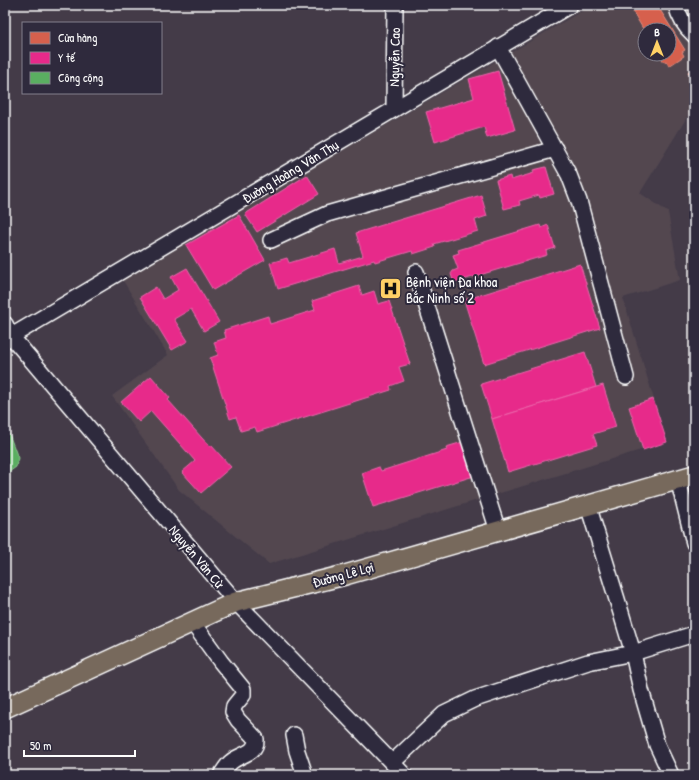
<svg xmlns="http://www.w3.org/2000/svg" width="699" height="780" font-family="'Patrick Hand',sans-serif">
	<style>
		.built { fill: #524750; fill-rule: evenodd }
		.shops { fill: #d6604d; stroke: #e29082 }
		.health { fill: #e7298a; stroke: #ee69ad }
		.public { fill: #5aae61; stroke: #8cc690 }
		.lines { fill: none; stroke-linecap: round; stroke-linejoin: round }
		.minor-casing { stroke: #fff; stroke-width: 18 }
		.major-casing { stroke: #fff; stroke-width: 22 }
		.minor { stroke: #2f2a3d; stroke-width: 15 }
		.major { stroke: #77695c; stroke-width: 19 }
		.labels { text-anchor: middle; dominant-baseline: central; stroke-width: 4; stroke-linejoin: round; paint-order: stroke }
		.street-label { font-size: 14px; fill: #fff; stroke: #2f2a3d }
		.poi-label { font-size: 14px; fill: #fff; stroke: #2f2a3d; text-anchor: start }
	</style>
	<rect width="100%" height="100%" fill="#443b48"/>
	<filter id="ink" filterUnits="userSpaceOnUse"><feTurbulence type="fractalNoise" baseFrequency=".025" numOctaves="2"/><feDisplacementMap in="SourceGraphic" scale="8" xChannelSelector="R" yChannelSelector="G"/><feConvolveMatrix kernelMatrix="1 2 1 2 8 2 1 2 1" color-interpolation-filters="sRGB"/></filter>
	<g filter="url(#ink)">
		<path class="built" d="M592 5H694V117L689 114 640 193 668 212 680 280 623 298 667 442 269 564 179 490 112 396 168 355 122 279ZM645 30H669V54H645Z"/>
		<g class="shops">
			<path d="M643 5H657L685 50 682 52 684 56 669 66 666 61 664 62 659 54H669V30H645V32L633 12Z"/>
			<path d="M694 68V82L688 72Z"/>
		</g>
		<g class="health">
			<path d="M498 71 515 130 487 138 484 127 435 142 426 112 474 98 469 79Z"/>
			<path d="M546 167 554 194 540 198 539 195 519 201 520 205 504 209 496 180 510 176 511 180 534 173 533 170Z"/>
			<path d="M307 175 319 194 257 232 245 214Z"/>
			<path d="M481 195 487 216 475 220 478 231 434 244 435 247 413 254 412 251 375 262 374 260 278 289 270 263 287 258 289 263 335 249 339 263 363 256 356 233Z"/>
			<path d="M239 215 265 260 213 290 186 245Z"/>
			<path d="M540 225 541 228 548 225 555 248 546 251 547 255 456 282 453 280 451 274 453 271 458 269 453 255 459 253 458 250Z"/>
			<path d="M580 264 600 328 484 364 464 300Z"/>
			<path d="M187 268 219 322 204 331 191 309 174 319 188 341 172 350 140 297 156 287 163 299 178 290 171 277Z"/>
			<path d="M359 286 362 295 374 291 378 304 389 301 410 364 399 367 404 381 390 386 391 390 257 432 255 427 241 431 236 417 230 419 210 358 218 355 214 342 226 338 224 330 268 316 270 324 315 310 312 301Z"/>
			<path d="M585 352 596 387 492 419 481 384Z"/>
			<path d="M151 376 170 398 168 400 210 447 211 445 231 467 201 493 182 472 195 461 151 411 139 422 121 402Z"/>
			<path d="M603 385 616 427 593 434 597 445 508 472 492 419Z"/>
			<path d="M653 399 667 442 643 450 629 407Z"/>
			<path d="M463 442 474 476 373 507 362 473 379 467 381 471 447 450 446 447Z"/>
		</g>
		<path class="public" d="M5 427 9 434 18 458 16 467 9 472 5 471Z"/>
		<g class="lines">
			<defs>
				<g id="minor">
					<path d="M676 5C679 17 685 27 694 35"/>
					<path d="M498 47 569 175 579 201 626 377"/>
					<path d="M394 109 395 5"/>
					<path d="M271 240 327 214 555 149"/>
					<path d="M416 272 498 531"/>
					<path d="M5 324 11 336 236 602 404 775"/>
					<path d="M5 340 570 5"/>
					<path d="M678 479 694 543"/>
					<path d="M588 505 619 606 633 653 641 690 657 745 671 775"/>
					<path d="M192 622 221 662 243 689V695L234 706 233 712 238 720 256 739C257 754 240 754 231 762 227 765 224 771 221 775"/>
					<path d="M294 735 297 751 305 775"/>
					<path d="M393 762 444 714 475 699 588 662 633 653 694 634"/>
				</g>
				<path id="major" d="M5 708 236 602 345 575 694 475"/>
			</defs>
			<use href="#minor" class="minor-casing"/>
			<use href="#major" class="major-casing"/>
			<use href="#minor" class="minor"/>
			<use href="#major" class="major"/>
		</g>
	</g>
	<defs>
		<symbol id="hospital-square" viewBox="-11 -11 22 22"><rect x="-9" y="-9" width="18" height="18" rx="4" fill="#ffd166" stroke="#2f2a3d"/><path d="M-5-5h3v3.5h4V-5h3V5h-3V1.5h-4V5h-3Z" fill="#111"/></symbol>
	</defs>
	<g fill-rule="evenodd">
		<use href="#hospital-square" x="378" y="276" width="25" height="25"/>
	</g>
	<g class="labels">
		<g class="street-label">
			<text transform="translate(394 57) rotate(-89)">Nguyễn Cao</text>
			<text transform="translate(290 171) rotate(-31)">Đường Hoàng Văn Thụ</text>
			<text transform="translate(197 556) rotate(50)">Nguyễn Văn Cừ</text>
			<text transform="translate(343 574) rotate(-15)">Đường Lê Lợi</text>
		</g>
		<g class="poi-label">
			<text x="406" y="281">Bệnh viện Đa khoa<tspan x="406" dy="16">Bắc Ninh số 2</tspan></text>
		</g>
	</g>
	<rect width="699" height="780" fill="none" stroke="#2f2a3d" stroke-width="20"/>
	<rect x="10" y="10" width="679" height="760" fill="none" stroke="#fff" stroke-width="1.5" filter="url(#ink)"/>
	<rect x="22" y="22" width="140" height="72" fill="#2f2a3d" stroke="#827f8b"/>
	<rect x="30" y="32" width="20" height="12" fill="#d6604d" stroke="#827f8b"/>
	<text x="58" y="42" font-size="12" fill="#ffffff">Cửa hàng</text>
	<rect x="30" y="52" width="20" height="12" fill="#e7298a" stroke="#827f8b"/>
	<text x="58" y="62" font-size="12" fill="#ffffff">Y tế</text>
	<rect x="30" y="72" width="20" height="12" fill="#5aae61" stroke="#827f8b"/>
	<text x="58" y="82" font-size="12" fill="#ffffff">Công cộng</text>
	<g transform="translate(657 42)"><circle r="19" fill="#2f2a3d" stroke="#827f8b"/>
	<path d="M0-3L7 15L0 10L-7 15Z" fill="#ffd166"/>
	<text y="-6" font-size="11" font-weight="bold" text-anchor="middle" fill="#ffffff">B</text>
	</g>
	<path d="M24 750v6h111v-6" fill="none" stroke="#ffffff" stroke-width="2"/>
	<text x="30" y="750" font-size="12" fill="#ffffff" stroke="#2f2a3d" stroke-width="3" paint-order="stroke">50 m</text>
</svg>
